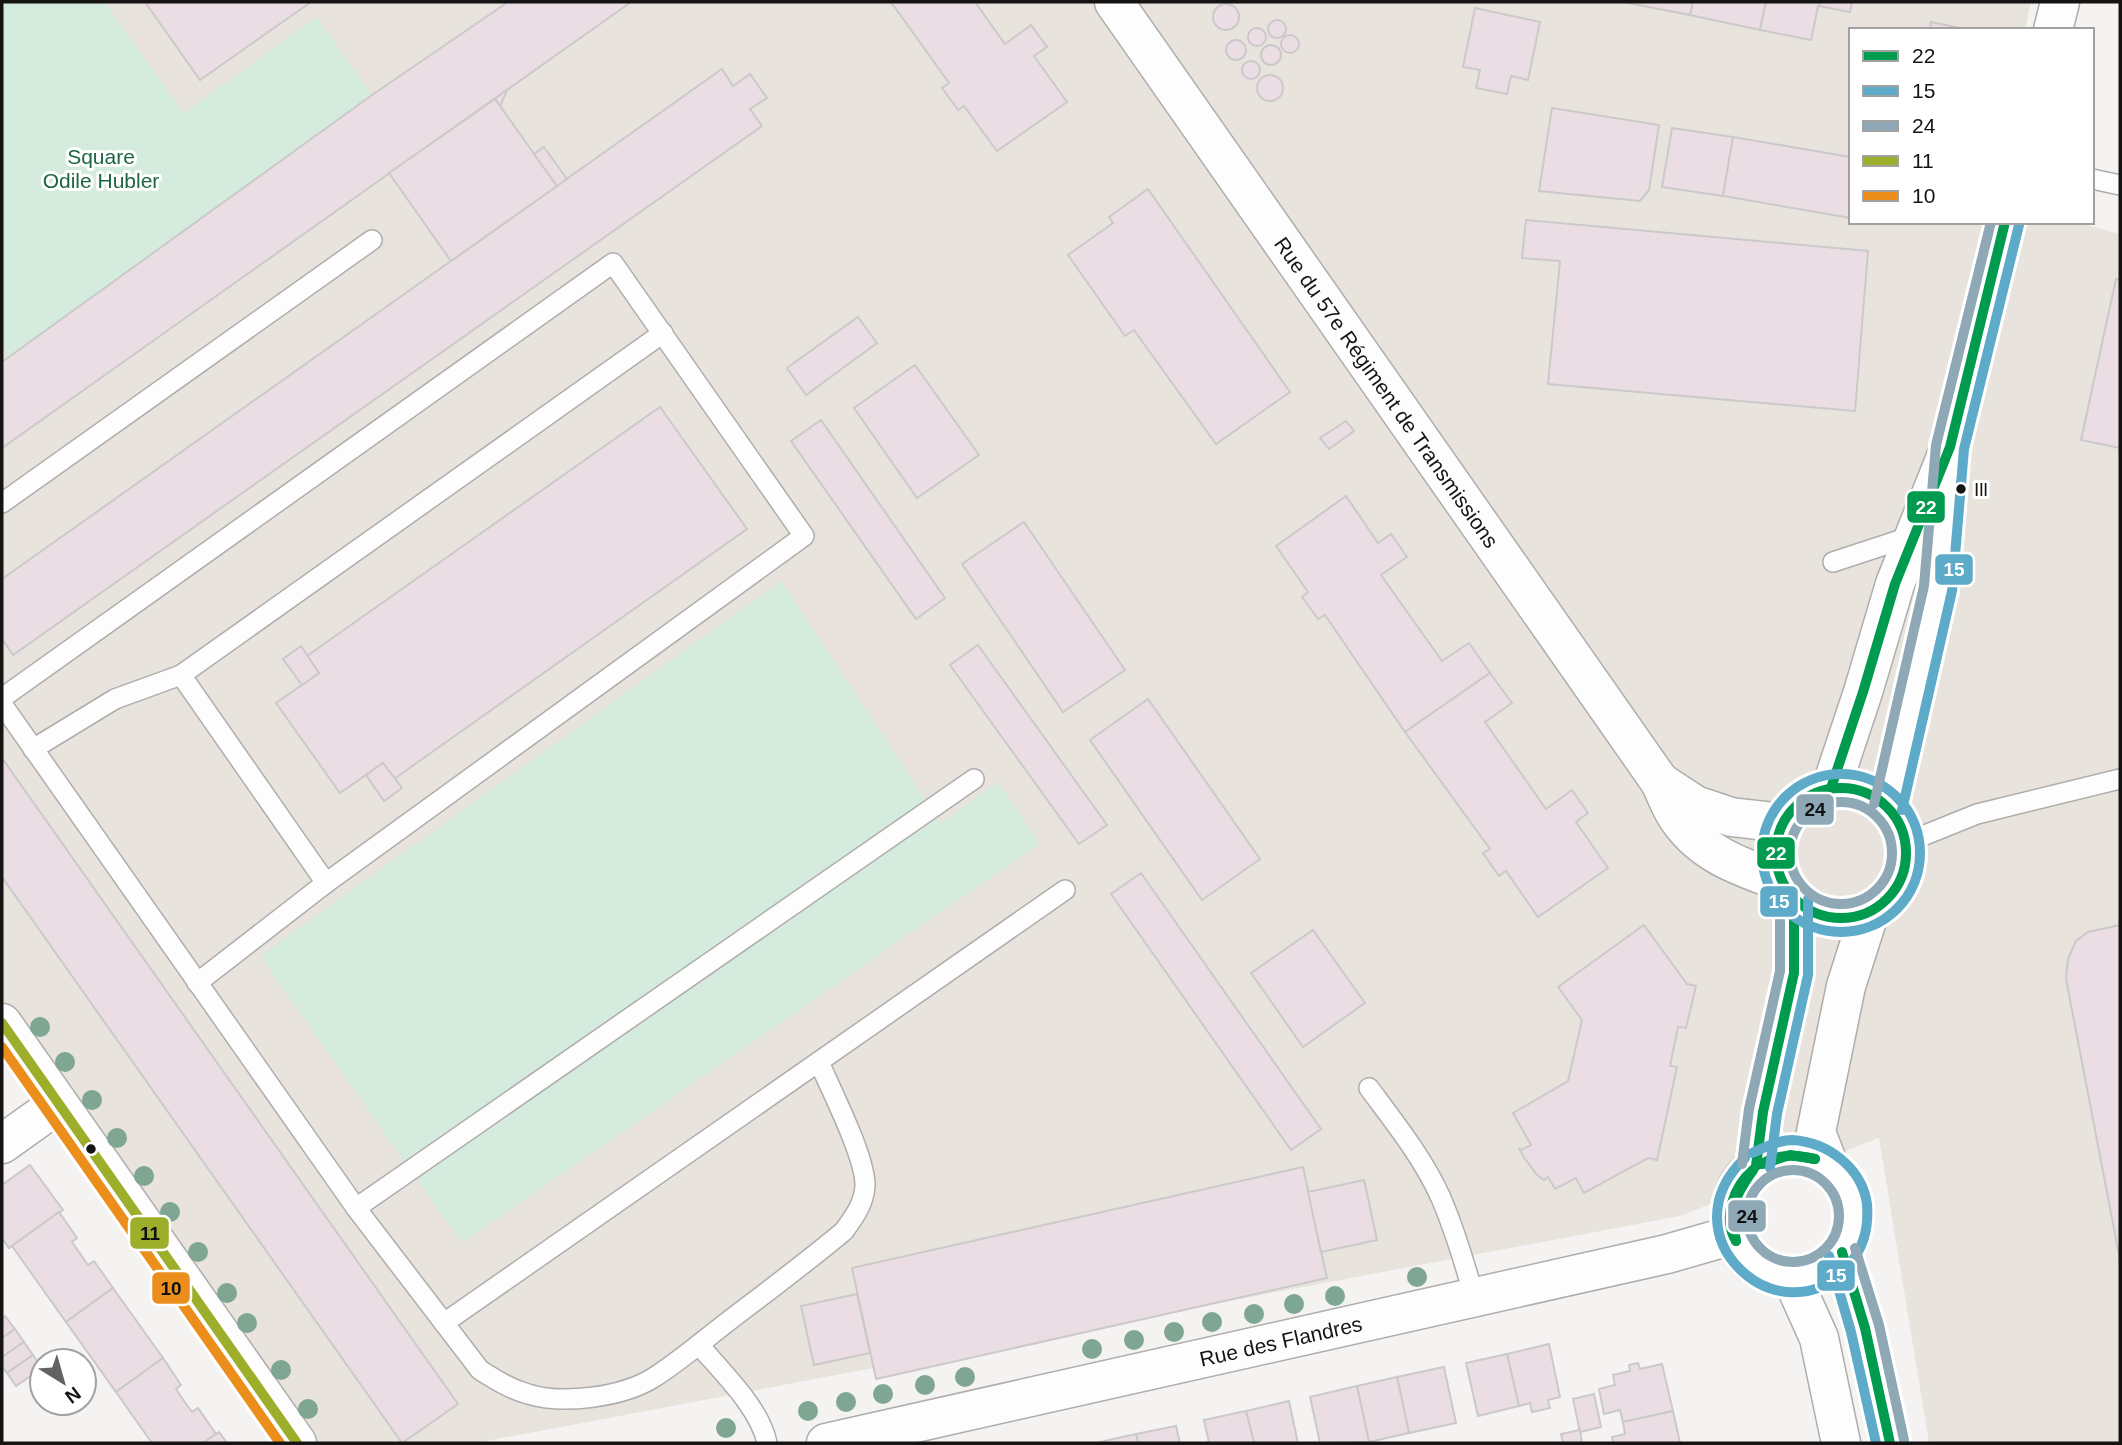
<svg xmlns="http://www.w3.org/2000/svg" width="2122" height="1445" font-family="Helvetica,sans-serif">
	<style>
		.built { fill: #e8e3dd }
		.green { fill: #d4ebdd }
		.building { fill: #eadee4; stroke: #cbc9c9; stroke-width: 2 }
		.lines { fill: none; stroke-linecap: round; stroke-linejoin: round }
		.lane-casing { stroke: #afadac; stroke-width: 22 }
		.street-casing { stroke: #afadac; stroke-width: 41 }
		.secondary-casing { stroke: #afadac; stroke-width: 41 }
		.lane { stroke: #fefdfd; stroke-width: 19 }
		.street { stroke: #fefdfd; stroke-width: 38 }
		.secondary { stroke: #fefdfd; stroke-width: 38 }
		.bus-1-casing { stroke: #fff; stroke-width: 16 }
		.bus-2-casing { stroke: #fff; stroke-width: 16 }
		.bus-3-casing { stroke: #fff; stroke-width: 16 }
		.bus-4-casing { stroke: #fff; stroke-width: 16 }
		.bus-5-casing { stroke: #fff; stroke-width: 16 }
		.bus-1 { stroke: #009b4e; stroke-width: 10 }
		.bus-2 { stroke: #5daac9; stroke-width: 10 }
		.bus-3 { stroke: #8ea8b5; stroke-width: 10 }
		.bus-4 { stroke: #9daf2a; stroke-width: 10 }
		.bus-5 { stroke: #ec8e1c; stroke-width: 10 }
		.tree { fill: #7fa593 }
		.bus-dot { fill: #151413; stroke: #fff; stroke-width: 2.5 }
		.labels { text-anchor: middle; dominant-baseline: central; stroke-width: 6; stroke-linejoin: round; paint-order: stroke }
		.bus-label { font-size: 19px; fill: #151413; stroke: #fff; text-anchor: start }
		.park-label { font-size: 21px; fill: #1e6546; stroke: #fff }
		.street-label { font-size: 21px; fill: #151413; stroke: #fff }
		.line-badge { stroke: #fff; stroke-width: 2.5 }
		.badge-label { font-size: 19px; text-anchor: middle; font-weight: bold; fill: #fff }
		.pale-badge-label { font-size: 19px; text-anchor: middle; font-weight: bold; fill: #111 }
	</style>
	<rect width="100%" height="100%" fill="#f5f3f1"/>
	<path class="built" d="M2 2H2031L2025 30H1851V222H2075L2120 234V1443H1929L1879 1138 1680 1216 476 1443H298L2 1010Z"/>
	<g class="green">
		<path d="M2 2H104L184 113 316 17 372 95 9 357 2 347Z"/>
		<path d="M781 581 941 823 998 782 1039 844 462 1243 260 956Z"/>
	</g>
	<g class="building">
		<path d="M145 2H311L200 80Z"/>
		<path d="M508 2H631L2 448V362L372 95Z"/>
		<path d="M891 2H975L1005 44 1031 25 1047 47 1034 56 1067 102 997 151 964 106 958 110 942 88 949 83Z"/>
		<path d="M1623 2H1693L1690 15Z"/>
		<path d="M1693 2H1766L1760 30 1690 15Z"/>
		<path d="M1766 2H1819L1811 40 1760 30Z"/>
		<path d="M1820 2H1852L1850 12 1819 6Z"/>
		<circle cx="1226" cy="17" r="13"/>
		<path d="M1475 8 1540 22 1528 80 1511 76 1507 94 1476 88 1480 70 1463 67Z"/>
		<circle cx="1277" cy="29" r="9"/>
		<path d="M1931 22 1970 30H1930Z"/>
		<circle cx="1257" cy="37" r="9"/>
		<circle cx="1290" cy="44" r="9"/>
		<circle cx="1236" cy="50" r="10"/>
		<circle cx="1271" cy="55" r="10"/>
		<circle cx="1251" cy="70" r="9"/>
		<path d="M722 69 733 86 750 74 767 98 750 109 762 126 13 655 2 639V579Z"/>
		<circle cx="1270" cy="88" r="13"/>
		<path d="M505 91 506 93 500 106 495 99Z"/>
		<path d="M495 99 557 186 451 261 389 173Z"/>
		<path d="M1552 108 1659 125 1649 190 1640 201 1539 191Z"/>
		<path d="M1672 128 1733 137 1723 196 1662 187Z"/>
		<path d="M1733 137 1851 157V218L1723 196Z"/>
		<path d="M544 147 567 179 557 186 534 154Z"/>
		<path d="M1148 189 1290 392 1216 444 1134 330 1125 336 1068 255 1113 223 1109 217Z"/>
		<path d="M1526 220 1868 251 1855 411 1548 384 1560 261 1522 258Z"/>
		<path d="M2116 279 2120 280V448L2081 440Z"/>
		<path d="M858 317 877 343 806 395 787 368Z"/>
		<path d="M915 365 979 455 917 498 854 408Z"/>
		<path d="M660 407 747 529 394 779 383 763 340 793 276 703 319 673 307 656Z"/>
		<path d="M821 420 945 598 916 619 791 441Z"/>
		<path d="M1346 421 1354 431 1329 449 1320 438Z"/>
		<path d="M1346 496 1378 543 1391 534 1407 557 1381 575 1442 661 1469 643 1490 673 1405 732 1325 615 1318 619 1302 597 1308 592 1276 546Z"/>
		<path d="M1024 522 1125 670 1063 712 962 564Z"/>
		<path d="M978 645 1107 825 1079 844 950 665Z"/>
		<path d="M301 646 319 673 302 685 283 659Z"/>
		<path d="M1490 673 1512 703 1485 722 1546 809 1572 790 1588 813 1576 822 1608 868 1538 917 1506 871 1499 876 1483 853 1490 849 1405 732Z"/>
		<path d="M1148 699 1260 859 1202 900 1090 740Z"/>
		<path d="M2 758 458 1404 402 1443 2 877Z"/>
		<path d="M383 763 402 788 384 801 366 775Z"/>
		<path d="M1141 873 1321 1129 1291 1150 1111 894Z"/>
		<path d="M1644 925 1687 984 1696 986 1686 1028 1678 1027 1670 1066 1677 1067 1657 1160 1648 1158 1584 1193 1576 1178 1555 1189 1548 1177 1544 1180 1537 1175 1523 1156 1519 1148 1521 1150 1531 1145 1513 1113 1568 1081 1582 1020 1558 987Z"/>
		<path d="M2120 925V1260L2066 979 2068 959 2076 941 2088 932Z"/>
		<path d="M1313 930 1365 1003 1303 1047 1251 973Z"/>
		<path d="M30 1165 63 1210 9 1248 2 1238V1185Z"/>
		<path d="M1303 1167 1327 1278 876 1379 852 1268Z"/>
		<path d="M1364 1180 1377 1240 1321 1252 1308 1192Z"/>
		<path d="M59 1212 77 1238 72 1242 88 1265 94 1261 113 1288 66 1322 12 1246Z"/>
		<path d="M113 1288 163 1358 116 1392 66 1322Z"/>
		<path d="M857 1294 870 1353 814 1365 801 1306Z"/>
		<path d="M5 1316 15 1329 2 1338V1318Z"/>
		<path d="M15 1329 24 1342 2 1357V1338Z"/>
		<path d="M24 1342 33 1355 7 1373 2 1366V1357Z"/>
		<path d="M1549 1344 1560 1397 1548 1400 1550 1408 1532 1412 1530 1403 1519 1406 1507 1354Z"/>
		<path d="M1507 1354 1519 1406 1478 1416 1466 1363Z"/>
		<path d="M33 1355 42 1368 16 1386 7 1373Z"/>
		<path d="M163 1358 181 1385 176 1389 184 1401 192 1412 198 1408 216 1434 203 1443H152L116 1392Z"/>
		<path d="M1638 1363 1640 1369 1662 1364 1673 1411 1623 1422 1620 1410 1604 1414 1599 1389 1615 1385 1613 1375 1630 1371 1629 1365Z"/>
		<path d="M1444 1367 1456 1423 1409 1433 1397 1377Z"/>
		<path d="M1397 1377 1409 1433 1369 1442 1357 1386Z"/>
		<path d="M1357 1386 1369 1442 1320 1443 1310 1397Z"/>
		<path d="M1594 1394 1601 1427 1580 1432 1573 1399Z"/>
		<path d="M1289 1401 1298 1443H1254L1246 1411Z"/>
		<path d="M1246 1411 1254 1443H1209L1204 1420Z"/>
		<path d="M1673 1411 1680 1443H1613L1612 1437 1625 1434 1623 1422Z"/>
		<path d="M1176 1426 1180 1443H1138L1136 1434Z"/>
		<path d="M1580 1430 1582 1443H1563L1561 1434Z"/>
		<path d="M219 1432 227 1443H203L216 1434Z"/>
		<path d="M1136 1434 1138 1443H1097L1113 1439Z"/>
	</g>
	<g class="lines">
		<defs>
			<g id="lane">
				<path d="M2092 179 2120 185"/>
				<path d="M2 503 372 240"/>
				<path d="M1833 562 1915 535"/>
				<path d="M2 698 613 263 804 536 326 883"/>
				<path d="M2 704 356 1208 480 1370C496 1380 510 1389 528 1394 563 1405 622 1397 653 1378 680 1361 705 1339 730 1320 768 1291 807 1262 844 1231 854 1217 864 1204 865 1186 866 1158 831 1090 819 1062"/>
				<path d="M33 749 115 699 181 675"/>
				<path d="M1905 843 1977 814 2120 779"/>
				<path d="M197 983 326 883 181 675 663 333"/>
				<path d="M1369 1088C1395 1123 1423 1158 1441 1198 1455 1231 1465 1264 1474 1297"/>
				<path d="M356 1208 974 779"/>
				<path d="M444 1323 1065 890"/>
				<path d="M699 1345C722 1372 760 1408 767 1443"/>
			</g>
			<g id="street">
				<path d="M2 1023 297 1443"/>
				<path d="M2 1144 58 1104"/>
			</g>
			<g id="secondary">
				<path id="s1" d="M1114 2 1660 782C1666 794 1671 810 1680 821 1705 856 1744 868 1782 882"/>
				<path d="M2053 30 2060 2"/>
				<path d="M1660 782 1695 805 1731 817 1783 823"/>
				<path d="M1831 788 1863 692 1895 584 1950 447 2005 222"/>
				<circle cx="1841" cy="853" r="65"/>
				<path d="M1888 807 1938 588 1946 490"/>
				<circle cx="1792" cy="1216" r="62"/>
				<path d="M1756 1166 1763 1112 1794 973V899"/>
				<path d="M1829 1166 1816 1132 1846 986 1870 911"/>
				<path d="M1842 1252 1865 1328 1890 1443"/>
				<path d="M1792 1278 1819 1338 1841 1443"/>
				<path id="s2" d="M826 1443 1667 1254 1733 1235"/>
			</g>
		</defs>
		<use href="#lane" class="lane-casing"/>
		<use href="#street" class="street-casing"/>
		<use href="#secondary" class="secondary-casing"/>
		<use href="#lane" class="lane"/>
		<use href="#street" class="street"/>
		<use href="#secondary" class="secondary"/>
		<defs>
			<g id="bus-1">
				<path d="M1831 788 1863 692 1895 584 1950 447 2005 222"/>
				<circle cx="1841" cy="853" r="65"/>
				<path d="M1762 1164C1779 1153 1796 1155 1815 1159"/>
				<path d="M1762 1164 1790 1155 1815 1159"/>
				<path d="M1756 1166 1763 1112 1794 973V899"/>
				<path d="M1736 1241C1722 1217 1734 1186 1753 1170"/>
				<path d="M1736 1241C1729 1207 1734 1197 1753 1170"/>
				<path d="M1842 1252 1865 1328 1890 1443"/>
			</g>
			<g id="bus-2">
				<circle cx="1841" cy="853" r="79"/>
				<path d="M1902 810 1952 591 1964 449 2019 225"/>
				<path d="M1745 1158C1663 1237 1781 1340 1846 1268 1863 1250 1869 1230 1867 1204 1862 1168 1828 1142 1792 1140 1778 1140 1764 1148 1752 1153"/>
				<path d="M1770 1168 1777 1114 1808 975V899"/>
				<path d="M1829 1256 1851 1332 1876 1443"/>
			</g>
			<g id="bus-3">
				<circle cx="1841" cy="853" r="51"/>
				<path d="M1874 804 1924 586 1936 445 1991 222"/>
				<path d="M1742 1164 1749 1109 1780 971V899"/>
				<circle cx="1793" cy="1216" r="46"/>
				<path d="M1855 1248 1879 1325 1904 1440"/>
			</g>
			<path id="bus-4" d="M2 1023 297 1443"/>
			<path id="bus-5" d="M2 1047 280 1443"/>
		</defs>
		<use href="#bus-1" class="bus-1-casing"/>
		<use href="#bus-2" class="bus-2-casing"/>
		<use href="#bus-3" class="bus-3-casing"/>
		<use href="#bus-4" class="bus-4-casing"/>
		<use href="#bus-5" class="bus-5-casing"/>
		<use href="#bus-1" class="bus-1"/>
		<use href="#bus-2" class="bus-2"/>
		<use href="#bus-3" class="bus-3"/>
		<use href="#bus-4" class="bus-4"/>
		<use href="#bus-5" class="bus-5"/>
	</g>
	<g class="tree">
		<circle cx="40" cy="1027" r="10"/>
		<circle cx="65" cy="1062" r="10"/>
		<circle cx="92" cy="1100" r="10"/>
		<circle cx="117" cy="1138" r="10"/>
		<circle cx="144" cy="1176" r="10"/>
		<circle cx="170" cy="1212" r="10"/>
		<circle cx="198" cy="1252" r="10"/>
		<circle cx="1417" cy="1277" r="10"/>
		<circle cx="227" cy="1293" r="10"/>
		<circle cx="1335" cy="1296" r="10"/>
		<circle cx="1294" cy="1304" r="10"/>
		<circle cx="1254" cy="1314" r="10"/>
		<circle cx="1212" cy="1322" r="10"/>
		<circle cx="247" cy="1323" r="10"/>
		<circle cx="1174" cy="1332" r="10"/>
		<circle cx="1134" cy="1340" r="10"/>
		<circle cx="1092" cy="1349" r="10"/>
		<circle cx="281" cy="1370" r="10"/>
		<circle cx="965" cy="1377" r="10"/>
		<circle cx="925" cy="1385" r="10"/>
		<circle cx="883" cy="1394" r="10"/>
		<circle cx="846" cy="1402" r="10"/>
		<circle cx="308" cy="1409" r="10"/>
		<circle cx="808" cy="1411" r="10"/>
		<circle cx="726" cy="1428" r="10"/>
	</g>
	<g class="bus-dot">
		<circle cx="1961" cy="489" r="6"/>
		<circle cx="91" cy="1149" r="6"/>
	</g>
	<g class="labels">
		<g class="bus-label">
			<text x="1974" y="489">Ill</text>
		</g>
		<g class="park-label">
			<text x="101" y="156">Square<tspan x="101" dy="24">Odile Hubler</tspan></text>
		</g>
		<g class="street-label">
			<text stroke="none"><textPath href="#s1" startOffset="476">Rue du 57e Régiment de Transmissions</textPath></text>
			<text stroke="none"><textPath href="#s2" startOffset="466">Rue des Flandres</textPath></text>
		</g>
	</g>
	<g class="line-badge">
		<rect x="1906" y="490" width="40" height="34" rx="7" fill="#009b4e"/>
		<rect x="1934" y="553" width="40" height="33" rx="7" fill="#5daac9"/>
		<rect x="1795" y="793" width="40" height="33" rx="7" fill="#8ea8b5"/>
		<rect x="1756" y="836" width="40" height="34" rx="7" fill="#009b4e"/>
		<rect x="1759" y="885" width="40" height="33" rx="7" fill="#5daac9"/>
		<rect x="1727" y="1199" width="40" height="34" rx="7" fill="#8ea8b5"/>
		<rect x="129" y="1216" width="41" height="34" rx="7" fill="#9daf2a"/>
		<rect x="1816" y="1259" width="40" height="33" rx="7" fill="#5daac9"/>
		<rect x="151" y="1271" width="40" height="34" rx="7" fill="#ec8e1c"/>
	</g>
	<g class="badge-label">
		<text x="1926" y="514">22</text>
		<text x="1954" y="576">15</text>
		<text x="1776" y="860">22</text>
		<text x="1779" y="908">15</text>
		<text x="1836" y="1282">15</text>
	</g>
	<g class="pale-badge-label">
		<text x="1815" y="816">24</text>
		<text x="1747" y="1223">24</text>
		<text x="150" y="1240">11</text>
		<text x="171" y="1295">10</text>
	</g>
	<rect width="2122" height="1445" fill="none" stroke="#151413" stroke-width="7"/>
	<rect x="1849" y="28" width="245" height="196" fill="#ffffff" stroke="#a1a1a1" stroke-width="2"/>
	<rect x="1863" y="51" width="35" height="10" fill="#009b4e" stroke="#a1a1a1" stroke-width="2"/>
	<text x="1912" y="63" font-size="21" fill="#151413">22</text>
	<rect x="1863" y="86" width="35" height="10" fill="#5daac9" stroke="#a1a1a1" stroke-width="2"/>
	<text x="1912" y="98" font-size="21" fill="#151413">15</text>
	<rect x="1863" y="121" width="35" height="10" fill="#8ea8b5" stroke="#a1a1a1" stroke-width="2"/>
	<text x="1912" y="133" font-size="21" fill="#151413">24</text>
	<rect x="1863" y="156" width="35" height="10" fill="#9daf2a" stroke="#a1a1a1" stroke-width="2"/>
	<text x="1912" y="168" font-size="21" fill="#151413">11</text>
	<rect x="1863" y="191" width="35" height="10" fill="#ec8e1c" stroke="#a1a1a1" stroke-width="2"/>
	<text x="1912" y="203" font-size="21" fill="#151413">10</text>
	<g transform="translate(63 1382) rotate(143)"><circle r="33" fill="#ffffff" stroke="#a1a1a1" stroke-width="2"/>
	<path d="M0-5L12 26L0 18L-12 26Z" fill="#636261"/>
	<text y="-10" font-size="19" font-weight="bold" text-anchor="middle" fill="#151413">N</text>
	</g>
</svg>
